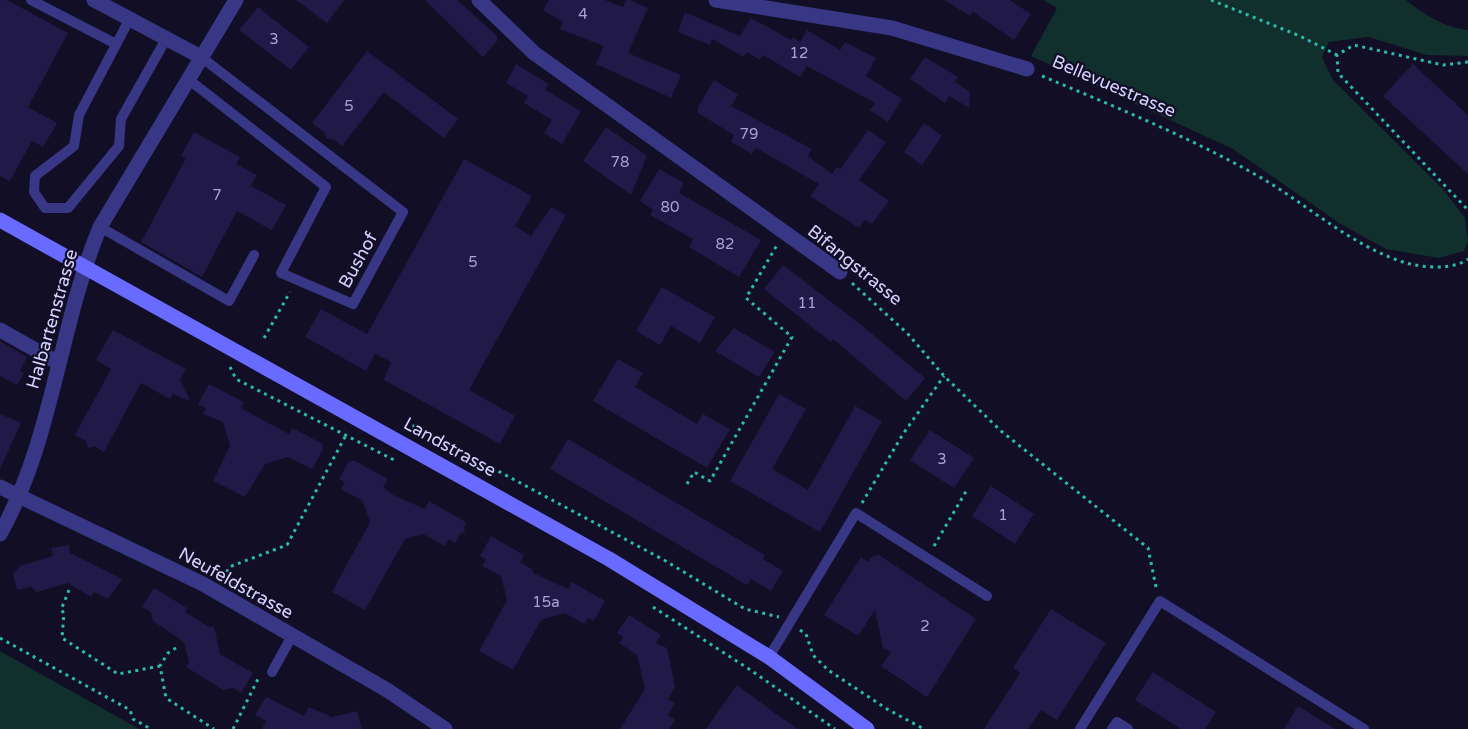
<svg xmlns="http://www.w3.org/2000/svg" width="1468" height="729" font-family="'Varela Round',sans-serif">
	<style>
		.green { fill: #102f2d }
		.building { fill: #211947 }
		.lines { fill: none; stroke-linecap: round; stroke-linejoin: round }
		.path { stroke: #2abbad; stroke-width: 3; stroke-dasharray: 3 4.5; stroke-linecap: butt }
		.lane { stroke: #373786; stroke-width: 10 }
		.street { stroke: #373786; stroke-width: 15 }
		.secondary { stroke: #696aff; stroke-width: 15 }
		.labels { text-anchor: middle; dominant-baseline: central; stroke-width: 4.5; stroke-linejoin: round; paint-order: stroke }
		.number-label { font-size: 15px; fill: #a8a4d1 }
		.street-label { font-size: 18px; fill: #d5d2ff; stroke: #110e25 }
	</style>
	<rect width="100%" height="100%" fill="#110e25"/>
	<g class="green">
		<path d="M1043 0H1406C1425 15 1444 27 1468 30V56L1427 55 1368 37 1329 42 1322 57 1333 80 1443 189 1465 218 1468 241 1464 251 1439 258 1386 249 1339 223 1233 149 1031 56 1057 8Z"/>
		<path d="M0 651 139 729H0Z"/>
	</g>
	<g class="building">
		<path d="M0 0H7L68 33 28 107 57 123 43 147 32 141 10 181 0 176Z"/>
		<path d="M296 0H344L327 23Z"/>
		<path d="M425 0H457L497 36V41L483 57Z"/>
		<path d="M549 0H605L623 7 626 0H630L648 8 628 53 681 75 671 98 596 64 604 46 560 29 563 22 543 10Z"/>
		<path d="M944 0H1010L1031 14 1014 40 973 12 970 16Z"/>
		<path d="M258 7 309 47 291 70 239 30Z"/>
		<path d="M685 12 740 36 751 18 791 40 793 37 800 42 807 30 840 50 845 42 876 58 866 76 902 99 888 122 870 110 875 103 807 66 800 77 763 55 760 60 747 52 744 57 712 39 710 45 678 32Z"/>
		<path d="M367 51 458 119 444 138 384 92 342 146 335 140 327 139 324 132 312 123Z"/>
		<path d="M925 57 958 77 955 82 970 92 969 108 949 96 945 103 910 79Z"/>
		<path d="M516 64 549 84 545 90 581 111 562 144 544 133 552 120 524 103 528 96 506 83Z"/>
		<path d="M1413 64 1468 115V174L1383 96Z"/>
		<path d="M714 80 738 95 731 106 812 149 808 156 832 174 837 167 840 169 868 130 886 142 859 180 889 201 872 224 865 220 859 228 810 196 819 184 756 148 752 154 731 142 734 135 698 113V107Z"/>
		<path d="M924 123 942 136 922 165 904 152Z"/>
		<path d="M606 127 647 156 631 195 583 161Z"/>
		<path d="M194 132 240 157 236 164 257 175 251 186 286 205 272 230 237 211 202 277 141 242 186 158 181 156Z"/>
		<path d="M464 159 532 196 515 226 531 236 551 207 566 215 469 390 515 416 500 444 384 380 391 362 375 354 366 371 305 337 321 309 367 334Z"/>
		<path d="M659 169 684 183 679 193 761 240 739 277 689 247 693 239 650 215 653 210 640 201Z"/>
		<path d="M783 265 860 324 925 378 906 401 833 339 831 342 764 289Z"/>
		<path d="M662 287 715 317 700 343 671 326 660 345 636 331Z"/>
		<path d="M734 328 775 352 759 377 715 351Z"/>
		<path d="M113 330 186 369 180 379 190 401 173 394 170 399 141 383 104 452 94 446 88 448 86 441 75 435 111 369 96 360Z"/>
		<path d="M0 341 27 357 20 371 24 373 17 385 0 376Z"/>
		<path d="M618 359 643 373 635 387 697 424 703 414 730 429 707 468 593 401Z"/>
		<path d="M209 384 244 402 241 408 289 434 292 428 323 444V450L312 469 287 457 265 464 245 497 213 481 230 446 223 422 203 414 206 408 198 404Z"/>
		<path d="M779 394 806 409 772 469 808 490 855 406 882 421 820 532 730 481Z"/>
		<path d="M0 414 21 423 0 469Z"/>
		<path d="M930 430 974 458 954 488 910 460Z"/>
		<path d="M568 439 765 555 763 559 783 571 771 591 751 579 747 585 550 469Z"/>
		<path d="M349 461H355L388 479 383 487 393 495 425 509 429 501 466 522 464 527 465 532 461 533 455 543 449 539 445 546 423 534 405 539 365 610 332 592 370 522 363 501 341 489 345 482 339 479Z"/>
		<path d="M991 486 1034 514 1015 544 972 516Z"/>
		<path d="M491 536 524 555 520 562 532 569 533 573 568 589 572 582 605 601 594 621 588 618 584 624 565 613 541 620 513 670 479 651 507 600 501 576 482 566 486 559 480 556Z"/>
		<path d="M69 545 70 553 122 579 108 599 94 592 91 597 68 583 37 592 31 587 17 590 13 573 20 566 53 556 51 548Z"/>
		<path d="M879 555 976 619 927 697 881 666 891 652 883 648 875 610 858 636 824 615 861 557 868 562 873 556Z"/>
		<path d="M154 588 187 608 185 612 209 627 214 626 220 654 253 673 241 693 233 688 223 690 186 667 189 662 184 642 153 621 151 612 142 607Z"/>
		<path d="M1051 609 1106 643 1057 720 1041 710 1028 729H984L1020 673 1013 668Z"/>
		<path d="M629 615 661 635 656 643 667 648 675 687 668 699 675 703 668 715 675 720 669 729H620L645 689 637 655 619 643 623 637 617 633Z"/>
		<path d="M1153 672 1216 712 1205 729H1181L1135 700Z"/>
		<path d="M737 685 772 711 798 729H706Z"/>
		<path d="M266 697 304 716 309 707 332 717 357 711 362 729H262L266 721 255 715Z"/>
		<path d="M1298 706 1335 729H1284Z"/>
	</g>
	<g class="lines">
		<g class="path">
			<path d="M1211 0 1300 36 1337 55"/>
			<path d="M1468 62 1443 65 1354 45 1337 55 1338 73 1468 210"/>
			<path d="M1042 76C1118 108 1194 139 1265 180 1311 208 1354 247 1406 263 1424 268 1454 270 1468 259"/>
			<path d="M852 283 908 334 944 376 1001 431 1148 548 1156 587"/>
			<path d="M264 338 290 292"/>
			<path d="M230 367 236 379 394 460"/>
			<path d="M405 426H414L664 560 745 609 779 617"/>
			<path d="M687 484 694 472 710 481 792 337 746 298 777 245"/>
			<path d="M862 503 903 434 944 376"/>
			<path d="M934 546 968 488"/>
			<path d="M224 579 229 567 287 545 346 435"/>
			<path d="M69 590 61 610 64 613 62 638 118 674 160 666"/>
			<path d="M653 607 749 669 835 729"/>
			<path d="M800 630 806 634 813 655 828 670 887 709 924 729"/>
			<path d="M0 638 130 710 133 719 151 729"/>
			<path d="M176 648 168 653 160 666 166 698 214 729"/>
			<path d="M233 729 259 677"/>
		</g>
		<g class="lane">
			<path d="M31 0 116 44"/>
			<path d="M129 20 79 115 74 146 35 176 34 192 45 208H68L119 146 121 119 166 39"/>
			<path d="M188 79 326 187 281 273 353 304 403 212 201 57"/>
			<path d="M100 227 229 301 254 255"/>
			<path d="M769 657 856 513 987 596"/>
			<path d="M272 672 292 636"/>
			<path d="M1080 729 1160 601 1364 729"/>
			<path d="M1112 729 1117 722 1128 729"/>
		</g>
		<g class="street">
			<path d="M94 0 201 57"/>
			<path d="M479 0 534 53 840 272"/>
			<path d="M716 0 892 28 1027 69"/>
			<path d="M0 330 59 363"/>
			<path d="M0 487 203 584 387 690 445 729"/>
			<path d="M0 534C53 440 59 326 100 227L236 0"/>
		</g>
		<path class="secondary" d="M0 220 609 559 769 657 867 729"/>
	</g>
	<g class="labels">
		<g class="number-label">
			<text x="583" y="14">4</text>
			<text x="274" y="39">3</text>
			<text x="799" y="53">12</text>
			<text x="349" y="106">5</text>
			<text x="749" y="134">79</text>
			<text x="620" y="162">78</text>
			<text x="217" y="195">7</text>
			<text x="670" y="207">80</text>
			<text x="725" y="244">82</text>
			<text x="473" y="262">5</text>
			<text x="807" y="303">11</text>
			<text x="942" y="459">3</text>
			<text x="1003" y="515">1</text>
			<text x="546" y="602">15a</text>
			<text x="925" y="626">2</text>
		</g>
		<g class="street-label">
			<text transform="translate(1114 86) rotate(23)">Bellevuestrasse</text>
			<text transform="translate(358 260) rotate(-61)">Bushof</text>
			<text transform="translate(855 265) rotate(39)">Bifangstrasse</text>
			<text transform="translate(52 319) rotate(-74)">Halbartenstrasse</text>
			<text transform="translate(450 447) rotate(29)">Landstrasse</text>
			<text transform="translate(236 583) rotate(29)">Neufeldstrasse</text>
		</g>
	</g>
</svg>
